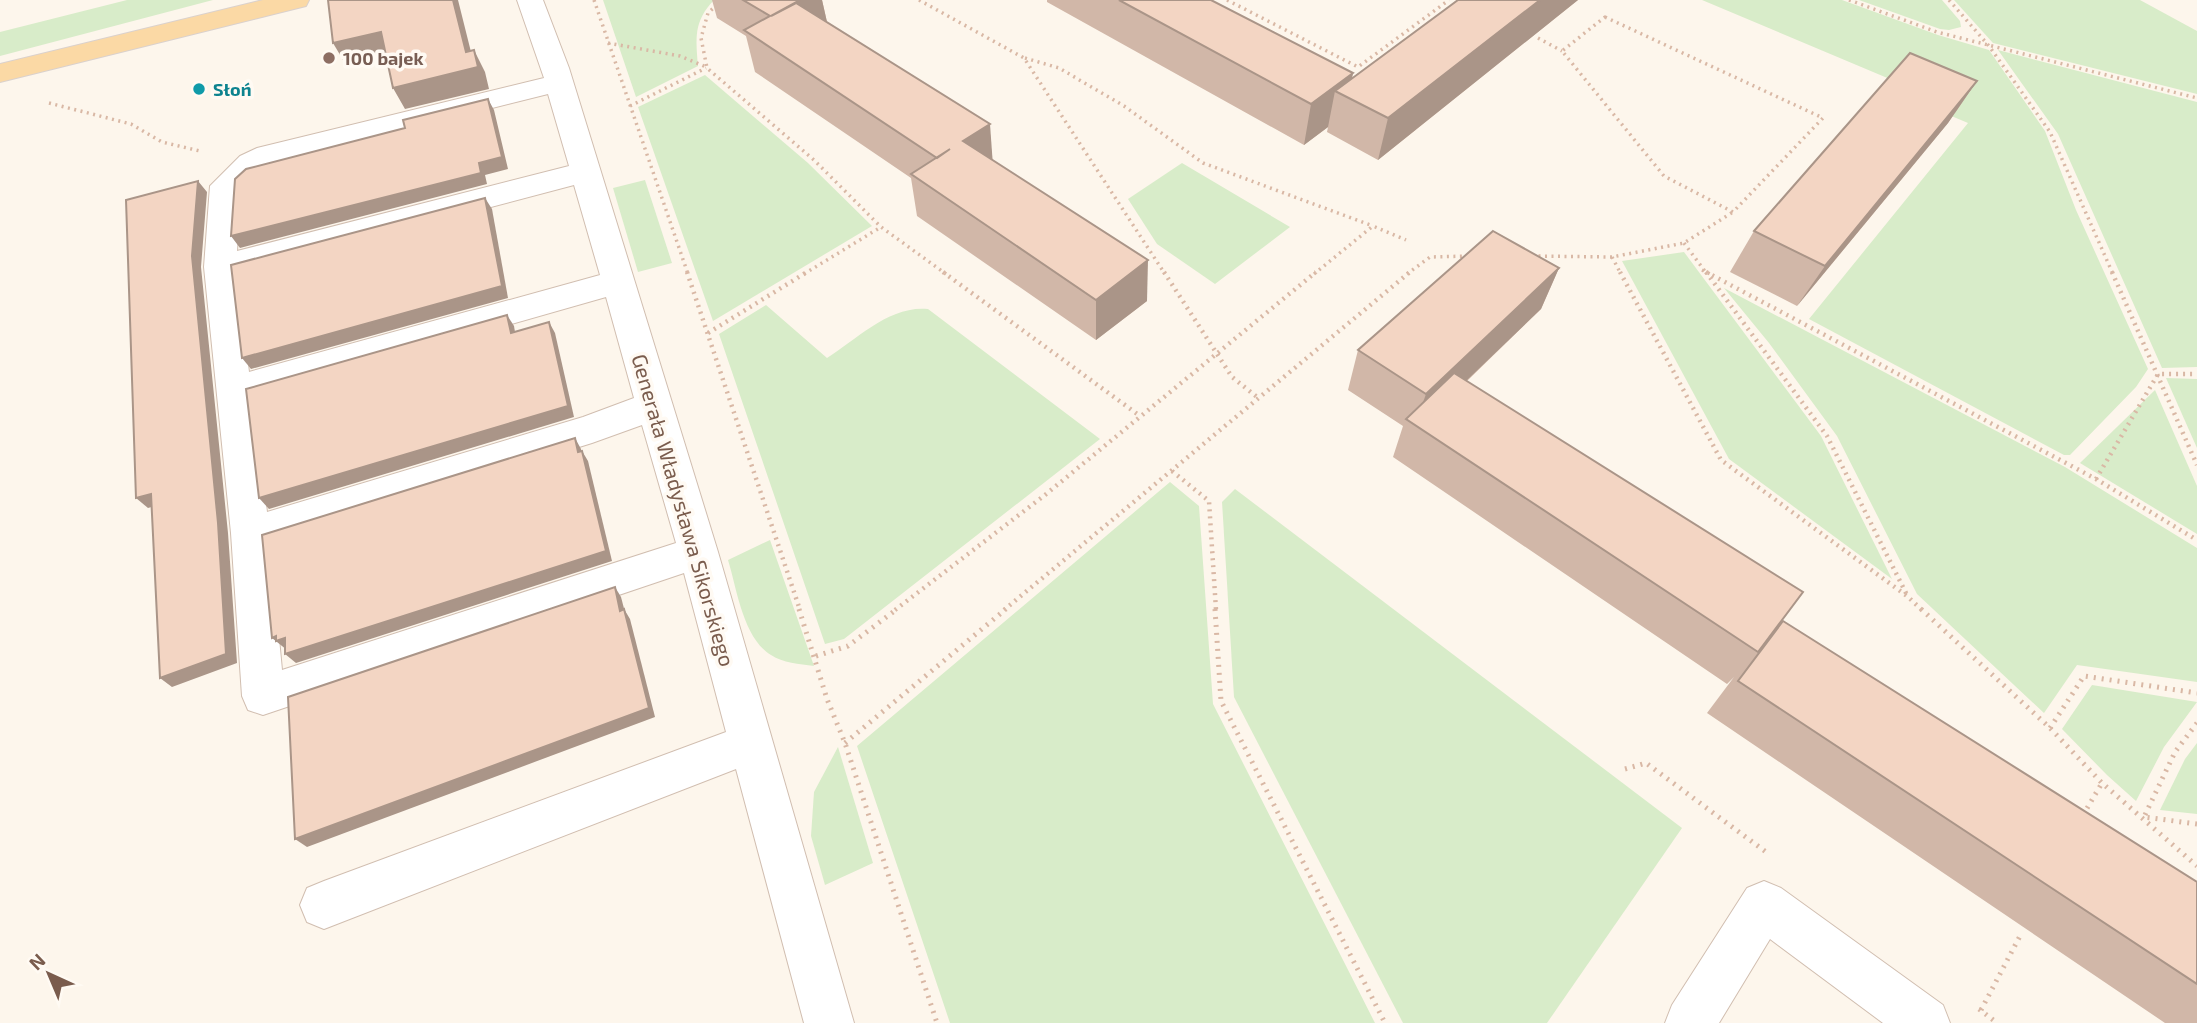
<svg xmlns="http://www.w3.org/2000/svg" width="2197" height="1023" font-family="'Exo 2',sans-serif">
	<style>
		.green { fill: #d8ecc9 }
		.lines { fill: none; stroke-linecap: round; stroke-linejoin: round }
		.minor-casing { stroke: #d1beb0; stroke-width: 2 }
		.major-casing { stroke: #dad1cd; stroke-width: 2 }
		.path-far2 { stroke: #d9b8a5; stroke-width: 3.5; stroke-dasharray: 2 4.5; stroke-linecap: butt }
		.path-far1 { stroke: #d9b8a5; stroke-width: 4.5; stroke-dasharray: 2 5; stroke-linecap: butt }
		.path { stroke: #d9b8a5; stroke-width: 5; stroke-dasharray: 2 6; stroke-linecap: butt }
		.minor { fill: #fff; fill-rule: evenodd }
		.major { fill: #fbd9a5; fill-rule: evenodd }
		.wall { fill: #d1b7a8 }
		.shaded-wall { fill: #aa9588 }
		.building { fill: #f3d5c3; stroke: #aa9588; stroke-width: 2 }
		.education-dot { fill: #8d6e63; stroke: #fffaf3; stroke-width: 2.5 }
		.culture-dot { fill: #0f9aa8; stroke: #fffaf3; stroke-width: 2.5 }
		.labels { text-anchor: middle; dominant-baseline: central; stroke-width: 7; stroke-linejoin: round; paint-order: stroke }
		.far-education-label { font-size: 18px; font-weight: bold; fill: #785e54; stroke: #fffaf3; text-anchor: start }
		.far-culture-label { font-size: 18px; font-weight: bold; fill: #0d838f; stroke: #fffaf3; text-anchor: start }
		.street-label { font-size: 21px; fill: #7a5c4d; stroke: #fffaf3 }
	</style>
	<rect width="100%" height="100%" fill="#fdf6ec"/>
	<g class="green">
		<path d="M127 0H213L0 56V32Z"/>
		<path d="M603 0H714C693 22 696 38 698 66L636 97Z"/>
		<path d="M1702 0H1842L1938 35 1989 50 2045 131 2076 210 2148 369 2136 387 2070 455H2064L1809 319 1968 123 1899 94 1904 85Z"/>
		<path d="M1859 0H1942L1960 21 1961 27 1949 30 1940 29Z"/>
		<path d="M1954 0H2140L2197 31V94L1993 43Z"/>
		<path d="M1998 50 2197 102V367L2162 368 2058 134Z"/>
		<path d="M705 75 808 163 872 226 713 321 638 107Z"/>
		<path d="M1182 163 1290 227 1215 284 1157 244 1128 199Z"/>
		<path d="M645 180 672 263 638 272 613 188Z"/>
		<path d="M1684 252 1821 436 1892 579 1729 459 1622 261Z"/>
		<path d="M1724 288 2065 467 2197 548V682L2077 665 2044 713 1917 594 1837 436 1769 343Z"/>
		<path d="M766 305 827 358C857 339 890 305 928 309L1100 439 844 639 825 644 719 334Z"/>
		<path d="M2166 378 2197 379V448Z"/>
		<path d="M2155 390 2197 486V534L2080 463Z"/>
		<path d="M1170 482 1199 506 1213 704 1375 1023H950L857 746Z"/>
		<path d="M1235 489 1682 828 1547 1023H1403L1234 697 1222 502Z"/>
		<path d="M770 540 814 666C799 664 783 663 771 655 743 638 737 589 728 560Z"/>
		<path d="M2092 685 2197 702 2164 747 2136 801 2107 775 2062 729Z"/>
		<path d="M2197 743V814L2160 810 2185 759Z"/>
		<path d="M838 747 873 863 825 885 811 836 814 792Z"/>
	</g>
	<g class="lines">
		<defs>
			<g id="minor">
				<path d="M517 0H543L569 68 718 552 854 1023H804L736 769 324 929 307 922 300 905 307 888 324 881 726 732 684 573 263 715 248 710 242 696 231 533 204 267 210 186 240 156 257 148 544 78ZM548 94 569 166 237 251 241 189 262 170 278 162ZM574 185 600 275 249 372 237 274ZM606 297 634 398 583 417 267 512 253 398ZM642 425 676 543 282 670 270 543 592 443Z"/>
				<path d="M1764 881 1781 888 1943 1005 1950 1023H1883L1770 939 1719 1023H1665L1672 1005 1747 888Z"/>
			</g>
			<path id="major" d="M263 0H309L306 6 0 82V64Z"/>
		</defs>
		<use href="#minor" class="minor-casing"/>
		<use href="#major" class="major-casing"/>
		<g class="path-far2">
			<path d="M594 0 688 274"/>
			<path d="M722 0 708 13 701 38 707 68 814 160 881 227 946 274"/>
			<path d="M919 0 1024 58 1165 274"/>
			<path d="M1227 0 1358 67 1449 0"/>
			<path d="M1849 0 1937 32 2197 98"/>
			<path d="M1949 0 1989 46 2050 132 2113 274"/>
			<path d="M1605 17 1823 118 1733 212 1664 176 1562 51Z"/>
			<path d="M1538 38 1562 51"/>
			<path d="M608 43 680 56 706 67"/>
			<path d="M1025 58 1059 68 1124 106 1203 163 1373 226"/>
			<path d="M49 103 131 124 162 142 200 151"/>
			<path d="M630 106 706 68"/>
			<path d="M1684 243 1707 274"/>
			<path d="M1532 256 1612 257 1684 243 1733 212"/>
			<path d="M1612 257 1621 274"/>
			<path d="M1702 270 1710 274"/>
			<path d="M804 274 881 227"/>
			<path d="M1314 274 1373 226 1406 240"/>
			<path d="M1407 274 1430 257 1470 256"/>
		</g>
		<g class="path-far1">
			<path d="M687 272 800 610"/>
			<path d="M943 272 1140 416"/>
			<path d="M1164 272 1232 377 1257 397"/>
			<path d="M1620 272 1721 460 1907 596 1922 610"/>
			<path d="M1706 272 1827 436 1907 595"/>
			<path d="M1706 272 2096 479 2197 540"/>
			<path d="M2112 272 2197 465"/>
			<path d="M708 333 807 272"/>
			<path d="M1172 471 1209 501 1216 610"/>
			<path d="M2096 479 2158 374H2197"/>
			<path d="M895 610 1045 495 1316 272"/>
			<path d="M1004 610 1410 272"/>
		</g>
		<g class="path">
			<path d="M799 609 827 699 845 743 937 1023"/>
			<path d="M1215 609 1221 701 1385 1023"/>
			<path d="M1921 609 2050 728 2102 783 2197 866"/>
			<path d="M816 656 848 646 897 609"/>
			<path d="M2197 723 2175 752 2144 817 2197 824"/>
			<path d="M2050 728 2084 676 2197 693"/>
			<path d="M845 743 1006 609"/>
			<path d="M1625 769 1646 763 1766 852"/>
			<path d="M2083 815 2102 783"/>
			<path d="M1979 1009 1997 1023"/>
			<path d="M1981 1010 2020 936"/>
		</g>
		<use href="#minor" class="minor"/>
		<use href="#major" class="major"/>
	</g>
	<g class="wall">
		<path d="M712 0H822L827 22 993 160 1147 301 1096 340 917 216 911 178 755 72 746 36 717 18Z"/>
		<path d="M1047 0H1211L1353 73 1352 78 1458 0H1578L1378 160 1327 132 1328 127 1304 145 1047 2Z"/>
		<path d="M1977 81 1948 123 1797 306 1730 272 1754 231Z"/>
		<path d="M1559 268 1541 309 1467 381 1776 628 1783 621 2197 882V1023H2165L1707 713 1734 677 1727 684 1393 457 1403 426 1348 390 1358 350Z"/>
	</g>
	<g class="shaded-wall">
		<path d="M453 0H458L475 68 474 50 485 72 489 89 405 109 393 88 466 52Z"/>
		<path d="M800 0H822L829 31 771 16Z"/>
		<path d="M1540 0H1578L1378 160 1388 118Z"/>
		<path d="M381 32 393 54 346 65 333 43Z"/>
		<path d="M1353 73 1348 97 1335 91 1328 127 1304 145 1311 104Z"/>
		<path d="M1977 81 1948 123 1797 306 1825 266Z"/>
		<path d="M488 99 494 110 508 169 485 175 487 184 240 248 231 236 479 163Z"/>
		<path d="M990 124 993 166 963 141Z"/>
		<path d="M198 181 207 192 201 267 228 533 237 663 172 687 160 678Z"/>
		<path d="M485 198 492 209 508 298 251 369 242 358Z"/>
		<path d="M1148 260 1147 301 1096 340V300Z"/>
		<path d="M1559 268 1541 309 1418 427 1415 425 1426 394Z"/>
		<path d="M507 315 514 326 517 344 511 333Z"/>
		<path d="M549 322 555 333 574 417 269 509 259 498Z"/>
		<path d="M575 438 581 449 584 463 578 452Z"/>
		<path d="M582 451 588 461 612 561 296 663 285 654Z"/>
		<path d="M151 494 162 504 148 508 136 498Z"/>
		<path d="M615 587 621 597 627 620 620 611Z"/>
		<path d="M624 609 630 619 655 717 307 847 295 839Z"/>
		<path d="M276 636 285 638 287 650 272 638Z"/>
	</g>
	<g class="building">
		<path d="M328 0H453L466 52 474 50 478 67 393 88 381 32 333 43Z"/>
		<path d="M743 0H800L771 16 796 3 990 124 963 141 1148 260 1096 300 911 174 950 149 937 158 744 30 770 16Z"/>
		<path d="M1119 0H1211L1353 73 1311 104Z"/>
		<path d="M1458 0H1540L1388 118 1335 91Z"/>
		<path d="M1910 53 1977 81 1825 266 1754 231Z"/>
		<path d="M488 99 502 157 479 163 481 173 231 236 235 179 246 169 405 128 403 120Z"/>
		<path d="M198 181 192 256 218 523 226 654 160 678 151 494 136 498 126 200Z"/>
		<path d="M485 198 502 286 242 358 231 265Z"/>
		<path d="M1493 231 1559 268 1426 394 1358 350Z"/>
		<path d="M507 315 511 333 549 322 568 406 259 498 246 389Z"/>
		<path d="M1454 373 1803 592 1758 652 1406 419Z"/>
		<path d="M575 438 578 452 582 451 606 551 285 654V638L276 641V636L272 638 262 535Z"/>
		<path d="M615 587 620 611 624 609 649 708 295 839 288 697Z"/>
		<path d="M1783 621 2197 882V984L1738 681Z"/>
	</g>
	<circle class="education-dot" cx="329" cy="58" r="7"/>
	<circle class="culture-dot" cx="199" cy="89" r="7"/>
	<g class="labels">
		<g class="far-education-label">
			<text x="343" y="58">100 bajek</text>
		</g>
		<g class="far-culture-label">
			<text x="213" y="89">Słoń</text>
		</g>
		<g class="street-label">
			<text transform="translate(684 510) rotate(74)">Generała Władysława Sikorskiego</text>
		</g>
	</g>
	<g transform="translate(49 974) rotate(316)" stroke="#fffaf3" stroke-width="5" paint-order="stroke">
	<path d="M0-5L12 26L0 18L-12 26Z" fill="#7a5c4d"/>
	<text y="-10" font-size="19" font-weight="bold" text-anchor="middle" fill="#7a5c4d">N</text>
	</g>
</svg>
